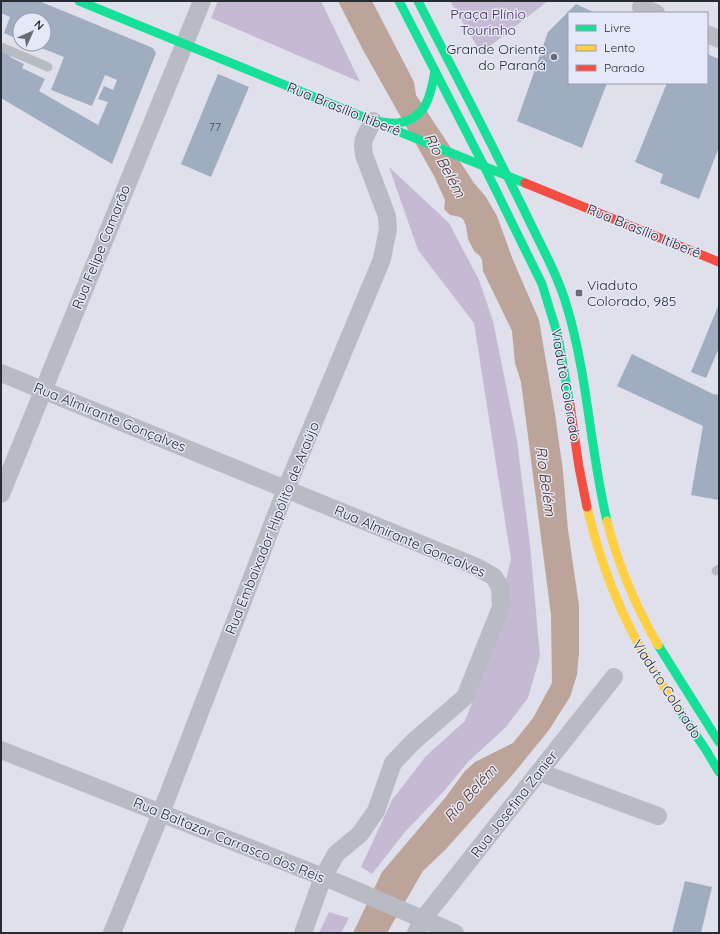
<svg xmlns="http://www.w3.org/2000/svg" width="720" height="934" font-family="Quicksand,sans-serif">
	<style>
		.green { fill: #c6b9d3 }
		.water { fill: #bda49a }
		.building { fill: #a0acbf }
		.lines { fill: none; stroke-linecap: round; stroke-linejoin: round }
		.lane { stroke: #b8bbc4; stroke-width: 9 }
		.street { stroke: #b8bbc4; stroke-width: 18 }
		.fast { stroke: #16e098; stroke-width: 9 }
		.slow { stroke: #ffcf43; stroke-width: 9 }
		.jam { stroke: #f24e42; stroke-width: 9 }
		.poi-dot { fill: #676b74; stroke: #e5e8f9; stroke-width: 1.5 }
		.labels { text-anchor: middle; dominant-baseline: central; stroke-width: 3; stroke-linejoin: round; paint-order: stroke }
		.number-label { font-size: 12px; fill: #444c57 }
		.park-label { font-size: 14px; fill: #452a52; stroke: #e5e8f9 }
		.poi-label { font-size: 14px; fill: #262c34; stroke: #e5e8f9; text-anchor: end }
		.street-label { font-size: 14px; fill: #262c34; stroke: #e5e8f9 }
		.water-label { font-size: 15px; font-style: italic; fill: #55321c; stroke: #e5e8f9 }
	</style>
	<rect width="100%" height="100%" fill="#dfe0eb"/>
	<g class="green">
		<path d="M218 1H321L360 82 211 18Z"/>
		<path d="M450 1H548L481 53Z"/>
		<path d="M389 167 449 223 479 280 493 321 517 440 530 545 540 656 528 698 506 727 468 762 444 791 404 833 372 874 361 867 392 800 426 756 465 721 484 672 511 559 474 323 418 250Z"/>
		<path d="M329 912 349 918 341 933H319Z"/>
	</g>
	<path class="water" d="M338 1H372L414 82 416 95 474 183 486 197 497 216 513 260 539 320 555 414 563 471 568 530 579 605V653L577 675 570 697 549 730 514 773 446 849 423 871 387 933H353L382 872 445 798 465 771 475 762 513 743 533 718 552 683 551 615 521 382 515 363 512 331 483 271 482 260 480 256 474 251 468 239 466 226 463 219 460 217 450 215 444 209 445 200 434 176 363 50Z"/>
	<g class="building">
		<path d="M1 1H39L153 48 156 53 112 164 1 98V51L11 55 10 57 24 64 22 68 45 79 39 91 98 125 108 102 98 99 104 86 113 90 117 80 105 75 92 106 51 90 64 57 31 44H44V20H20V40L4 33 10 17 1 13Z"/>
		<path d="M576 4 595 13H569V83H607L582 148 517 121 548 32Z"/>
		<path d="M707 54 719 59V147L699 199 660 183 663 174 635 162 667 83H707Z"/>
		<path d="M218 74 249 87 211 177 181 164Z"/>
		<path d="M719 304V348L706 378 691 372Z"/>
		<path d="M632 354 713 394 719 395V500L691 495 703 426 617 386Z"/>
		<path d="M685 881 712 887 701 933H672Z"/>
	</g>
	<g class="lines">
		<g class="lane">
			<path d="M1 47 48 67"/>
			<path d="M716 571 719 569"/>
		</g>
		<g class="street">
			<path d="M641 7 656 13"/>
			<path d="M707 34 719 39"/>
			<path d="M1 373 477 567 494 577 500 587 501 607 465 697 414 741 393 763 376 811 360 834 336 854 323 877 303 933"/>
			<path d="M1 494 202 1"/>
			<path d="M1 750 341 884 455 933"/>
			<path d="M539 772 658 816"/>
			<path d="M112 933 161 813 286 489 382 259 388 229 387 216 364 155 363 146 364 139 373 121"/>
			<path d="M416 933 423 919 614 677"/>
		</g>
		<g class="fast">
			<path d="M79 1 525 183"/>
			<path d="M399 1 484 166 542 284 558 336 570 405"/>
			<path d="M418 1C454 72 491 142 526 214 540 244 558 275 567 307 588 377 590 450 607 521"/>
			<path d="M373 121C381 121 390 124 398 123 427 119 431 94 435 71"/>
			<path d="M658 645 719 742"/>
			<path d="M677 707 706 750 719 772"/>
		</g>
		<g class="slow">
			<path d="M587 507C605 584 633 642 677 707"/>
			<path d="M607 521C618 565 635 605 658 645"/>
		</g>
		<g class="jam">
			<path d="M525 183 719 262"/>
			<path d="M570 405 579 467 587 507"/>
		</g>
	</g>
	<g class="poi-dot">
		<circle cx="554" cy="57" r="4"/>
		<rect x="575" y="289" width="8" height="8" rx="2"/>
	</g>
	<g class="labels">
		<g class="number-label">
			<text x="215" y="126">77</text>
		</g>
		<g class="park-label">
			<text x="488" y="14">Praça Plínio<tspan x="488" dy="16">Tourinho</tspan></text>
		</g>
		<g class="poi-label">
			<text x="546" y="49">Grande Oriente<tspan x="546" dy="16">do Paraná</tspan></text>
			<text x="587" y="285" text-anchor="start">Viaduto<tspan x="587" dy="16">Colorado, 985</tspan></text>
		</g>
		<g class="street-label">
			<text transform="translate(344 109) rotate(22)">Rua Brasílio Itiberê</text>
			<text transform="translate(644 231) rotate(22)">Rua Brasílio Itiberê</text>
			<text transform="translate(101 247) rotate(-68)">Rua Felipe Camarão</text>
			<text transform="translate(566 385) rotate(80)">Viaduto Colorado</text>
			<text transform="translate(110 417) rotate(22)">Rua Almirante Gonçalves</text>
			<text transform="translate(272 528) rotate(-68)">Rua Embaixador Hipólito de Araújo</text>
			<text transform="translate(410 541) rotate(23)">Rua Almirante Gonçalves</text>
			<text transform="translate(667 689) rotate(57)">Viaduto Colorado</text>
			<text transform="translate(514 804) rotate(-52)">Rua Josefina Zanier</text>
			<text transform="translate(229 840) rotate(22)">Rua Baltazar Carrasco dos Reis</text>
		</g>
		<g class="water-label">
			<text transform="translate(445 165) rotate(62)">Rio Belém</text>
			<text transform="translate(546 481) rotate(82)">Rio Belém</text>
			<text transform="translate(470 793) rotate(-48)">Rio Belém</text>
		</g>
	</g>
	<rect width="720" height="934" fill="none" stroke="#262c34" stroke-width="4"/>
	<rect x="568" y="12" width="140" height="72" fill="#e5e8f9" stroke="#999daa"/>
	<rect x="576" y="25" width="20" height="6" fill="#16e098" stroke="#999daa"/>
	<text x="604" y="32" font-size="12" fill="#262c34">Livre</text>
	<rect x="576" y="45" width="20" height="6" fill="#ffcf43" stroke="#999daa"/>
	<text x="604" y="52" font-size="12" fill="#262c34">Lento</text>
	<rect x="576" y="65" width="20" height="6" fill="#f24e42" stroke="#999daa"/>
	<text x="604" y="72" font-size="12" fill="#262c34">Parado</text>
	<g transform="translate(32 32) rotate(45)"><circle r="19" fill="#e5e8f9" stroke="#999daa"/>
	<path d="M0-3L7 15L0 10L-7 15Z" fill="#676b74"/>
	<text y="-6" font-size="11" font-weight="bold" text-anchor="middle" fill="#262c34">N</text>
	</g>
</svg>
